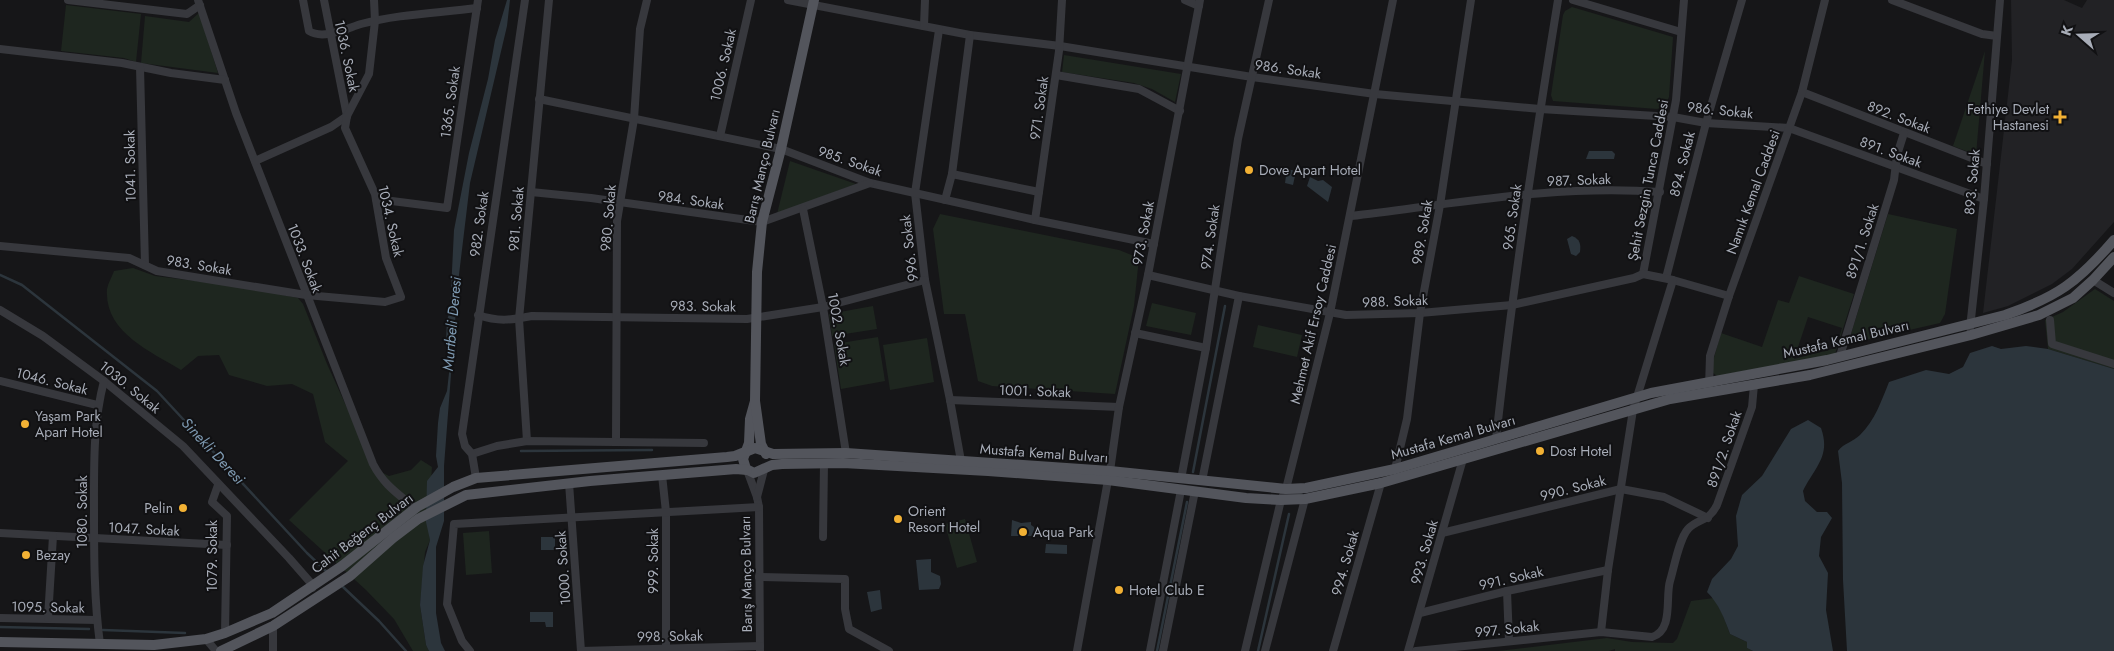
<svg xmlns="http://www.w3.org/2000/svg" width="2114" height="651" font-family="Jost,sans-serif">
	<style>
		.built { fill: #222225 }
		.green { fill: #1e261f; fill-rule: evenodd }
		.water { fill: #2c353c }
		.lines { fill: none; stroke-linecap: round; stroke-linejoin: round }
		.stream { stroke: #2c353c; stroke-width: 2.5 }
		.minor { stroke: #37383d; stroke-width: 8 }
		.major { stroke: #53555c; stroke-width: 10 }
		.poi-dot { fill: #f2b134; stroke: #111113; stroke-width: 2 }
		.labels { text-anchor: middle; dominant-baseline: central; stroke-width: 4; stroke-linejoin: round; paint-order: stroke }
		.street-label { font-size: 14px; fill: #a8adb8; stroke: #111113 }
		.poi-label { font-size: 14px; fill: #a8adb8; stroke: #111113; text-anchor: start }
		.water-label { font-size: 15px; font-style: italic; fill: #7f9bb3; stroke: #111113 }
	</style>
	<rect width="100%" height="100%" fill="#161618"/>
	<path class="built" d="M2011 0H2064L2082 8 2087 0H2114V222L2072 269 2052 284 2008 306 1983 313 2012 60Z"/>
	<g class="green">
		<path d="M66 5 141 14 136 62 124 58 61 51Z"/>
		<path d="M1572 7 1673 37 1669 97 1665 106 1657 109 1553 101 1551 95 1563 15 1565 11Z"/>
		<path d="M199 13 218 73 141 63 145 16 189 22Z"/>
		<path d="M1985 51 1976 155 1953 146Z"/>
		<path d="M1064 55 1181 74 1175 102 1152 89 1134 83 1062 72Z"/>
		<path d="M790 161 856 184 777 214Z"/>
		<path d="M940 214 1119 250 1139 258 1134 306 1115 394 992 386 978 381 965 314H944L933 229Z"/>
		<path d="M1888 214 1957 229 1945 314 1940 323 1857 342 1851 334Z"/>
		<path d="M133 268 155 276 245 287 298 298 303 304 327 364 375 469 389 476 411 470 421 460 432 467 428 524 430 540 425 552 420 605 426 645 429 651H413L394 619 366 590 289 520 348 461 325 442 313 394 292 384 267 386 229 375 219 355 198 356 181 370C150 351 104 332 107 289 108 283 112 277 114 271Z"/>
		<path d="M1799 276 1854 294 1835 354 1717 376 1713 373 1711 368 1721 333 1762 347 1778 300 1789 303ZM1808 317 1842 328 1836 348 1794 359Z"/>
		<path d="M2095 289 2114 301V369L2048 349 2045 320 2063 312Z"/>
		<path d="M1152 303 1196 313 1191 335 1146 326Z"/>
		<path d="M873 306 877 329 832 336 829 314Z"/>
		<path d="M1258 325 1302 335 1297 357 1253 347Z"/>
		<path d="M878 337 885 381 841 389 834 344Z"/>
		<path d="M927 338 934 382 890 390 883 345Z"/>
		<path d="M965 519 977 562 957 568 945 524Z"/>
		<path d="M489 531 492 573 466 575 463 533Z"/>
		<path d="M1714 598 1722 613 1730 634 1747 642V648L1753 651H1615V649L1609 651H1498L1607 638 1632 642 1673 643 1677 639 1691 601Z"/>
	</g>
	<g class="water">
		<path d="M507 0H510L507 26 470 183 458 283 444 466V521L436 547V613L441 643 445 651H429L426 645 420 605 423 566 430 540 426 522 427 481 438 467 436 456 438 423 440 408 447 391 451 355 446 340 447 320 450 311 454 230 469 153 488 79 495 40Z"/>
		<path d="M1589 151H1612L1615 154 1614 159H1586Z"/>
		<path d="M1282 168 1296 171 1293 185 1285 183 1286 176 1280 175Z"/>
		<path d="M1310 177 1318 181 1323 180 1332 187 1328 202 1307 186Z"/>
		<path d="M1572 236C1580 239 1581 244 1580 252L1576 256 1571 254 1567 239Z"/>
		<path d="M1992 346 2001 349 2026 346 2048 349 2114 369V651H1847L1843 580 1842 483 1838 451C1844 443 1853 442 1860 435 1875 420 1881 402 1889 382L1926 370 1949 374 1963 367 1970 353Z"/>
		<path d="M1808 420 1821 428C1831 456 1815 467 1803 491L1805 501 1817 512H1827L1832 518 1821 537 1819 556 1828 573 1826 610 1833 651H1753L1747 648V642L1730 634C1724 618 1719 604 1707 592L1712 579 1731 559 1738 546 1736 516 1742 495 1762 476 1791 429Z"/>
		<path d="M1012 520 1021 523 1031 522V525L1034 527 1035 536H1011Z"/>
		<rect x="541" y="537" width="14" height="13"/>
		<path d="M1046 544 1067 545V554L1045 553Z"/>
		<path d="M931 559V572L940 576 941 584 939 589 919 590 916 560Z"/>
		<path d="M880 590 882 609 871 612 867 592Z"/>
		<path d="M530 612H553V627H546L545 622H530Z"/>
	</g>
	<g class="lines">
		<g class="stream">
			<path d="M0 275 22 285 157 391 307 553 327 572"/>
			<path d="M521 451 652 450"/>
			<path d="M1193 472 1225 306"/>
			<path d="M342 586 379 621 406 651"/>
			<path d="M0 627 89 629"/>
			<path d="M103 630 185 633"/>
			<path d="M1157 651 1187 502"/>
			<path d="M1258 651 1289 514"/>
		</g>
		<g class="minor">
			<path d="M68 0 187 14 200 5"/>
			<path d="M198 0 236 113 373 464C384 485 397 493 415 508"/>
			<path d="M303 0 309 31C323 40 345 29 361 24 398 14 439 13 477 8"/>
			<path d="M324 0 347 116"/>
			<path d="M788 0 970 35 1060 46 1252 77 1375 94 1540 109 1673 117 1706 123 1789 128 1984 199"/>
			<path d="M1185 0 1199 6"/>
			<path d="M1573 0 1681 32"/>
			<path d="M1892 0 1982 34 1997 36"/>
			<path d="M924 26 925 0"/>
			<path d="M939 30 915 193 925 280 950 400 961 461"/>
			<path d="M0 49 122 63 171 73 225 80"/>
			<path d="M140 67 145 265"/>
			<path d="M1056 75 1139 89 1180 111"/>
			<path d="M1802 92 1987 164"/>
			<path d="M539 99 781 149 870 183 1035 220 1154 244"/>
			<path d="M720 136 751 0"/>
			<path d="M255 161 331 127 347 116"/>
			<path d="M952 174 1039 192"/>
			<path d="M531 192 591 198 762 222 870 183"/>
			<path d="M376 199 447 208 478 0"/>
			<path d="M945 200 952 174 970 35"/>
			<path d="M803 209 823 307 846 453"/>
			<path d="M1351 216C1452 204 1558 184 1660 192"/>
			<path d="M1035 220 1059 51 1062 0"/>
			<path d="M0 246 129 258 157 271 306 295 385 302 401 297 386 258 375 194 345 128 347 116 369 74 375 21 374 0"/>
			<path d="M1643 274 1676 100 1684 0"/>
			<path d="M1148 275 1239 296 1346 315 1420 313 1512 305 1634 278 1643 274"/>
			<path d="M1666 278 1706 123 1742 0"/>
			<path d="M1673 280 1729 296"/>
			<path d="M2093 280 2114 293"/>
			<path d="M0 310 43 336 104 381 183 446 289 558 310 582 312 588"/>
			<path d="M478 315C499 322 511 320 532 316L747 319 823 307 925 280"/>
			<path d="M2050 320 2052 344 2114 364"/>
			<path d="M1970 328 1984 199 2000 0"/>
			<path d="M1135 333 1206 348"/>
			<path d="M1840 356 1894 180 1897 155 1904 133"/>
			<path d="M0 381 97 405"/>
			<path d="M1709 387 1710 356 1729 296 1802 92 1825 0"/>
			<path d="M950 400 1119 407"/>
			<path d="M1496 439C1512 292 1534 146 1558 0"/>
			<path d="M527 441 519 319 549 0"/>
			<path d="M616 441 617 221 634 119 640 29 647 0"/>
			<path d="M472 454 497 446 527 441 704 443"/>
			<path d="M1395 469 1407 419 1420 313 1440 205 1471 0"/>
			<path d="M747 470 757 497 759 507 760 651"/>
			<path d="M1110 471 1119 407 1148 275 1200 0"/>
			<path d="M662 475 666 512V648"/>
			<path d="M476 478 472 454 465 446 462 434 525 0"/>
			<path d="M1181 479 1206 348 1238 139 1269 0"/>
			<path d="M1202 481 1239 296"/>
			<path d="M569 483 581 651"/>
			<path d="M218 485 212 502 227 516 225 633"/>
			<path d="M757 497 764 470"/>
			<path d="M0 533 227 545"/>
			<path d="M1442 533 1621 489 1664 497 1708 518"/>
			<path d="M823 537 824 463"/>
			<path d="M759 577 845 579V609L849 629 889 651"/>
			<path d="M1507 591 1509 641"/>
			<path d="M1420 613 1507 591 1608 570"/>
			<path d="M0 618 96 620"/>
			<path d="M48 618 53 536"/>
			<path d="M1601 632 1608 570 1633 410 1673 280 1643 274"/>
			<path d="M206 639 216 651"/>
			<path d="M100 644C94 600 94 554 94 510 94 467 93 422 104 381"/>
			<path d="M273 651V626"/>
			<path d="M470 651 462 641 447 604 454 524 759 507"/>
			<path d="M581 651 760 646"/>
			<path d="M1077 651 1108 480"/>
			<path d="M1150 651 1181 490"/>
			<path d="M1163 651 1195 491"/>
			<path d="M1245 651 1281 500 1286 489 1330 313 1393 0"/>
			<path d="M1265 651 1305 499 1286 490"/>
			<path d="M1333 651 1381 483"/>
			<path d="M1408 651 1463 459"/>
			<path d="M1416 651 1601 632 1652 637C1674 630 1665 597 1670 581 1674 568 1679 539 1688 529 1698 518 1708 523 1717 505L1752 407 1754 385"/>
		</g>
		<g class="major">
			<path d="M755 401 750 419 749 443 743 459 746 469 754 473 772 465 782 464 843 463 988 471 1108 480 1246 498 1281 500 1305 499 1381 483 1670 399 1810 375 1971 335 2039 315 2073 298 2093 280 2114 257"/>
			<path d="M766 454 761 444 755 401 757 272 762 222 781 149 814 0"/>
			<path d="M0 642 154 645 206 639 225 633 272 613 342 566 417 507 453 487 476 478 727 457 735 456 755 448 773 454 846 453 1110 471 1286 489 1306 488 1395 469 1651 393 1827 360 2005 315C2057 297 2078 282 2114 240"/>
			<path d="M221 651 273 626 350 576 393 538 418 519 466 495 590 481 736 469 747 470"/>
		</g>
	</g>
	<g class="poi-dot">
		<path d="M2057.5 109.5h5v5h5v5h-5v5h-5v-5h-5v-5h5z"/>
		<circle cx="1249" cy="170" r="5"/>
		<circle cx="25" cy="424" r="5"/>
		<circle cx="1540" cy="451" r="5"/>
		<circle cx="183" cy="508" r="5"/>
		<circle cx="898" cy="519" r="5"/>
		<circle cx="1023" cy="532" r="5"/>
		<circle cx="26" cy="555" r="5"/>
		<circle cx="1119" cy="590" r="5"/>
	</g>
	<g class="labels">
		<g class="street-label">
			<text transform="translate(347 56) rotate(78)">1036. Sokak</text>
			<text transform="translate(723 65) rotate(-77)">1006. Sokak</text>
			<text transform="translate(1288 69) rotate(8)">986. Sokak</text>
			<text transform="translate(450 102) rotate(-82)">1365. Sokak</text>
			<text transform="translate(1039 108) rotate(-82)">971. Sokak</text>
			<text transform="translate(1720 110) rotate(6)">986. Sokak</text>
			<text transform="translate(1899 117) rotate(21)">892. Sokak</text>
			<text transform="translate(1891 152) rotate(20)">891. Sokak</text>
			<text transform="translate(850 161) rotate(19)">985. Sokak</text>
			<text transform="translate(1682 164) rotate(-76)">894. Sokak</text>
			<text transform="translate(130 166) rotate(-91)">1041. Sokak</text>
			<text transform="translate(762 166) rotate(-77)">Barış Manço Bulvarı</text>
			<text transform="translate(1579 180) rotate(-2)">987. Sokak</text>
			<text transform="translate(1648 180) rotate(-79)">Şehit Sezgin Tunca Caddesi</text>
			<text transform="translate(1972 182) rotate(-85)">893. Sokak</text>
			<text transform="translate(1753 192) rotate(-70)">Namık Kemal Caddesi</text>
			<text transform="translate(691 200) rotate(8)">984. Sokak</text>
			<text transform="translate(1512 217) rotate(-82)">965. Sokak</text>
			<text transform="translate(608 218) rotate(-85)">980. Sokak</text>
			<text transform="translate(516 219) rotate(-85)">981. Sokak</text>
			<text transform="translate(391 221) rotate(77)">1034. Sokak</text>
			<text transform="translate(479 224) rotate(-82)">982. Sokak</text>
			<text transform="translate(1422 232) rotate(-80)">989. Sokak</text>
			<text transform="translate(1143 233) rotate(-79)">973. Sokak</text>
			<text transform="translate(1210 237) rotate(-82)">974. Sokak</text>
			<text transform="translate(1862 241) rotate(-72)">891/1. Sokak</text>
			<text transform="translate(909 248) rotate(-97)">996. Sokak</text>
			<text transform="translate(305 258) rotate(69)">1033. Sokak</text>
			<text transform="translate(199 265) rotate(9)">983. Sokak</text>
			<text transform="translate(1395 301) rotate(-2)">988. Sokak</text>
			<text transform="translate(703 306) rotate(1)">983. Sokak</text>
			<text transform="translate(1313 324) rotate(-77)">Mehmet Akif Ersoy Caddesi</text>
			<text transform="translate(839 329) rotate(80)">1002. Sokak</text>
			<text transform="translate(1846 339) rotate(-13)">Mustafa Kemal Bulvarı</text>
			<text transform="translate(52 381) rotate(14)">1046. Sokak</text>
			<text transform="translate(130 387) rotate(39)">1030. Sokak</text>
			<text transform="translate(1035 391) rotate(2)">1001. Sokak</text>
			<text transform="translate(1453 437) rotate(-16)">Mustafa Kemal Bulvarı</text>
			<text transform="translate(1724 449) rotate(-71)">891/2. Sokak</text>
			<text transform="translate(1044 453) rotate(4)">Mustafa Kemal Bulvarı</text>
			<text transform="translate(1573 488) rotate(-14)">990. Sokak</text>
			<text transform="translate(82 512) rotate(-90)">1080. Sokak</text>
			<text transform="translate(144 529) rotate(3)">1047. Sokak</text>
			<text transform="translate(362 533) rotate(-37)">Cahit Beğenç Bulvarı</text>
			<text transform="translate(1424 552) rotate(-74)">993. Sokak</text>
			<text transform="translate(212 556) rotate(-90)">1079. Sokak</text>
			<text transform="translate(653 561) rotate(-90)">999. Sokak</text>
			<text transform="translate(1345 563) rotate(-74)">994. Sokak</text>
			<text transform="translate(563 568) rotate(-94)">1000. Sokak</text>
			<text transform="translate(746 574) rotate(-91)">Barış Manço Bulvarı</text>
			<text transform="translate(1511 578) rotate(-13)">991. Sokak</text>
			<text transform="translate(48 607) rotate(1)">1095. Sokak</text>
			<text transform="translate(1507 629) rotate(-6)">997. Sokak</text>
			<text transform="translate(670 636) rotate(-1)">998. Sokak</text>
		</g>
		<g class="poi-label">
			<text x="2049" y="109" text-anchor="end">Fethiye Devlet<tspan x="2049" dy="16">Hastanesi</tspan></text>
			<text x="1259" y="170">Dove Apart Hotel</text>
			<text x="35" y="416">Yaşam Park<tspan x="35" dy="16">Apart Hotel</tspan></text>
			<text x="1550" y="451">Dost Hotel</text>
			<text x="173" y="508" text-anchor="end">Pelin</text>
			<text x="908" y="511">Orient<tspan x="908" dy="16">Resort Hotel</tspan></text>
			<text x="1033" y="532">Aqua Park</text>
			<text x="36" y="555">Bezay</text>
			<text x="1129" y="590">Hotel Club E</text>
		</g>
		<g class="water-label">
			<text transform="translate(452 324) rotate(-85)">Murtbeli Deresi</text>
			<text transform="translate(213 451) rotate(47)">Sinekli Deresi</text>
		</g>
	</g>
	<g transform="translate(2079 35) rotate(290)" stroke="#111113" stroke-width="4" paint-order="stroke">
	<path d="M0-4L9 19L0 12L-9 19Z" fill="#a8adb8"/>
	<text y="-8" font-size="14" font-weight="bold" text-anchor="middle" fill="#a8adb8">K</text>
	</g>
</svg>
